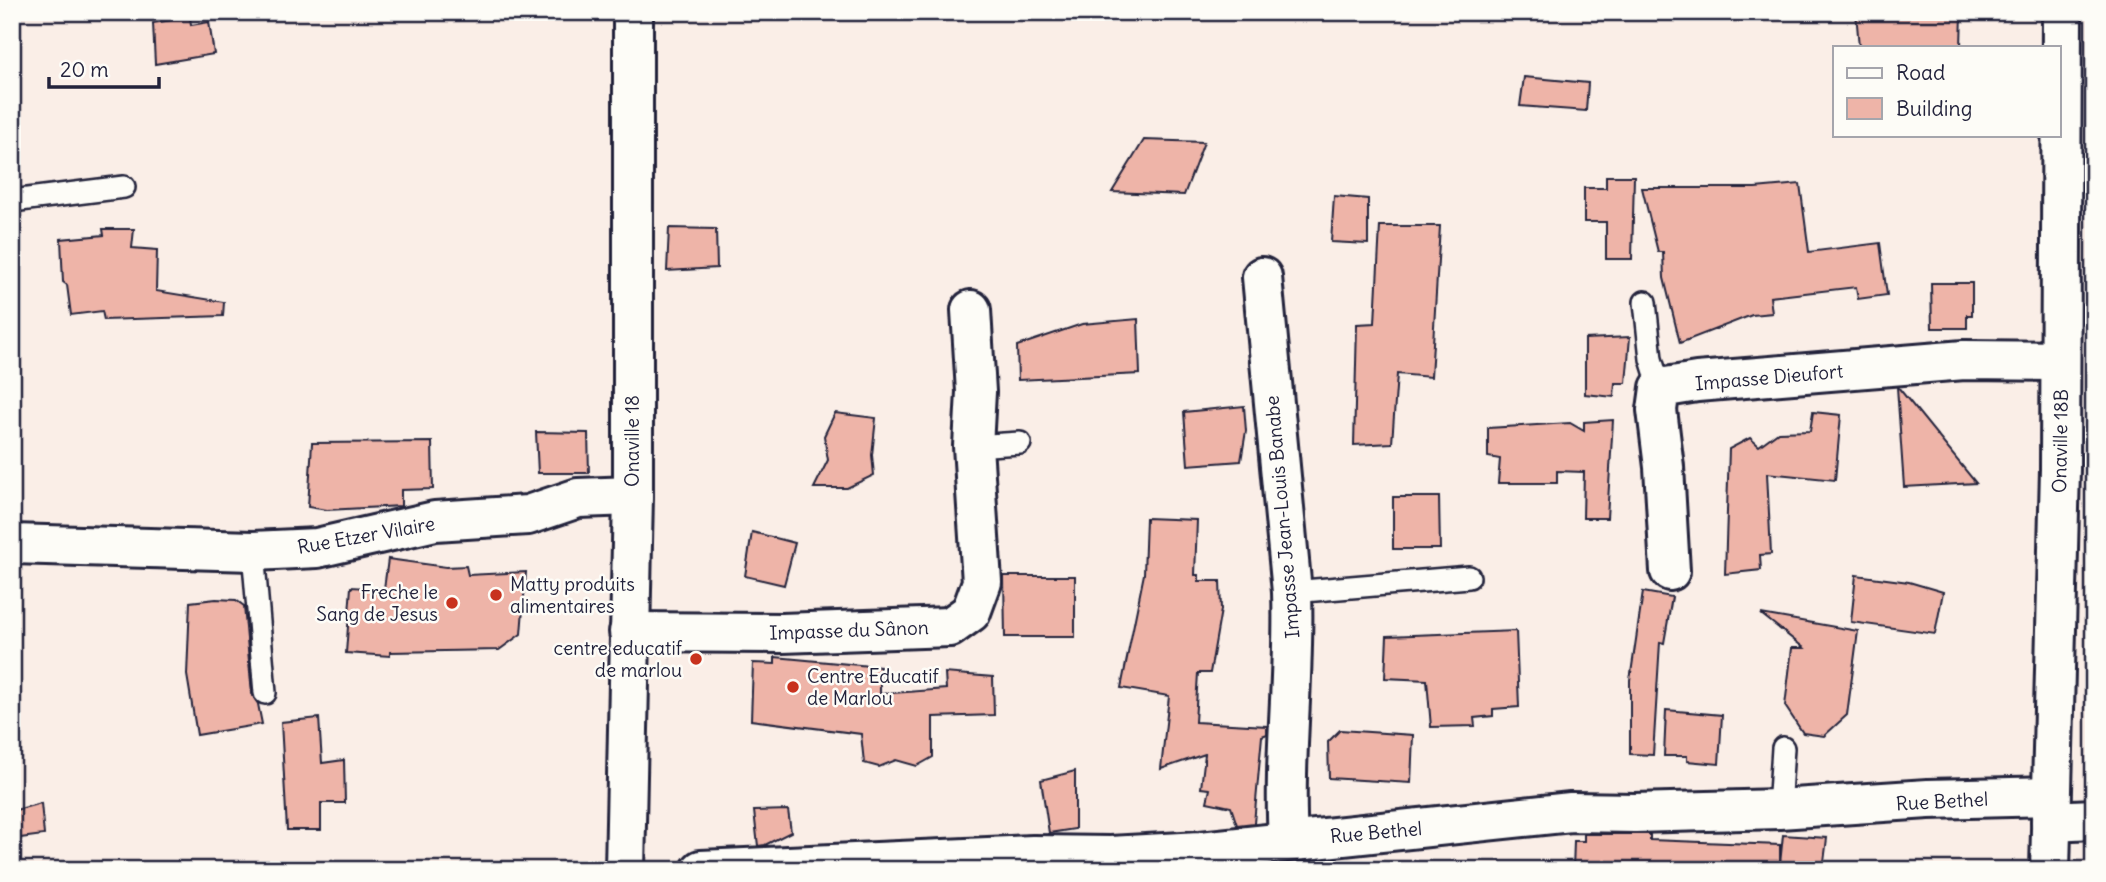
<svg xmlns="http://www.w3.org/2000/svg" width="2106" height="882" font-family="Delius,sans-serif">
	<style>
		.building { fill: #eeb4a8; stroke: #22223b; stroke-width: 2 }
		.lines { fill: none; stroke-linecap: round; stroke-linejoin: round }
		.service-casing { stroke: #22223b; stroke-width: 26 }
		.minor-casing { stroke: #22223b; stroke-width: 44 }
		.tertiary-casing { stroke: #22223b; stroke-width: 44 }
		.service { stroke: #fdfcf7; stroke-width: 21 }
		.minor { stroke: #fdfcf7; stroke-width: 38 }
		.tertiary { stroke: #fdfcf7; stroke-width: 38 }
		.poi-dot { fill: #c8321e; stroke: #fdfcf7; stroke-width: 2.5 }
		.labels { text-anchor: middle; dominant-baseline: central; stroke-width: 5; stroke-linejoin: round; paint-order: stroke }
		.street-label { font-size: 19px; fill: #22223b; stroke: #fdfcf7 }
		.poi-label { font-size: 19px; fill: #22223b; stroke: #fdfcf7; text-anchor: start }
	</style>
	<rect width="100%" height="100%" fill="#faeee7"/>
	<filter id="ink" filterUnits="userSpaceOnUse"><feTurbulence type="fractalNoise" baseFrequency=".0143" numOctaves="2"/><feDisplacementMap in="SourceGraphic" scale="14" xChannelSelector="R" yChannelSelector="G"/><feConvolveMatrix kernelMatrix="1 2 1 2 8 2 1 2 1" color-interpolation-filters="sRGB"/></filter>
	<g filter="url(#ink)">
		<g class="building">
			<path d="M1856 12H1962L1961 47H1859Z"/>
			<path d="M190 17 191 25 209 22 214 54 155 64 153 23Z"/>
			<path d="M1524 77 1588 83 1586 111 1520 106Z"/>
			<path d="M1144 140 1204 142 1184 195 1112 192Z"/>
			<path d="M1606 176H1634L1632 259H1606V222H1584V188H1606Z"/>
			<path d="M1800 184 1809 252 1880 243 1887 295 1858 299 1856 287 1770 297 1772 313 1752 315 1680 343 1664 278 1663 252H1658L1642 188H1755Z"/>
			<path d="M1334 196 1368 199V244L1331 242Z"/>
			<path d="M1380 226H1440L1431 377 1397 374 1392 443 1354 445 1357 324 1375 323Z"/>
			<path d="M669 228 716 229 717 268 667 271Z"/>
			<path d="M103 229H134L132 248 157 250 156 291 224 302 223 316 104 320 102 311 71 315 67 285 63 282 61 239 104 235Z"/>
			<path d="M1931 283H1972V315H1967V328H1932Z"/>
			<path d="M1138 319 1140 374 1018 380 1017 346 1082 324Z"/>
			<path d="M1630 337 1626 383H1615L1614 397 1585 394V339Z"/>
			<path d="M1897 387H1898L1976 483 1904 487Z"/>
			<path d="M1244 406 1246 431 1241 461 1188 465 1184 412Z"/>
			<path d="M1813 412 1841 415 1835 480 1767 473 1771 554 1760 555 1761 570 1725 574 1729 449 1750 438 1759 446 1778 432 1810 431Z"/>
			<path d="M835 413 876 418 872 455 874 475 847 488H814L828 460 824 436Z"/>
			<path d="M1613 420 1607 518H1583L1584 472 1557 471V483H1498L1500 459 1488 457V428L1570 423 1584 431V422Z"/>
			<path d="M536 432 588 433 589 473H538Z"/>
			<path d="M432 442 433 489 401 490V506L327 510 308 507 312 443Z"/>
			<path d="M1393 497H1439L1440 549H1393Z"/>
			<path d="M1146 518 1197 520 1195 575H1199V581H1220L1221 610 1210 673H1198L1195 722 1267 726V734L1262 736 1254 823 1237 825 1231 807 1207 802 1210 789 1201 788 1205 754 1161 769 1169 696 1121 688 1144 574Z"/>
			<path d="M752 532 795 543 784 585 745 576Z"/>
			<path d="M388 559 446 567 466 566 468 575 526 572 521 634 499 650 390 652V656L346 653 351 587 384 589Z"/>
			<path d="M1856 575 1909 582 1943 592 1935 634 1851 622Z"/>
			<path d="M1004 576H1075V637H1005Z"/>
			<path d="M1643 592 1672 597 1664 643 1660 642 1653 755 1630 754V680Z"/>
			<path d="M216 599 236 600 244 606 252 694 258 704 262 724 197 735 187 675 190 602Z"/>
			<path d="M1761 614 1858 631 1847 715 1824 736 1803 733 1785 706 1792 648H1804Z"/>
			<path d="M1516 631 1519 707 1493 709V716L1474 718 1475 726 1431 727 1427 680 1385 678 1387 636Z"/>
			<path d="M775 657 880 667V694L946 689 945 673 993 677 994 715 933 717V757L917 766 896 760 879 767 864 763 861 734 751 720 753 663 775 664Z"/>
			<path d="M1666 710 1722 715 1719 764 1687 761V756H1664Z"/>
			<path d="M319 718 322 763 344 760 345 803H321V830H287L281 722Z"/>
			<path d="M1340 730 1413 735 1411 783 1329 778 1328 742Z"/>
			<path d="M1075 771V829L1049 833 1041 780Z"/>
			<path d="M41 803 44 835 12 839V811Z"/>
			<path d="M788 810 791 832 765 845 758 846 754 811Z"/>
			<path d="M1584 834H1650V840L1780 845V864L1783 835 1827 838 1823 870H1573L1574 841H1584Z"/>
		</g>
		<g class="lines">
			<defs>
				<g id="service">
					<path d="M12 201 124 187"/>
					<path d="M1645 302 1651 359 1660 388"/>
					<path d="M973 446 1020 443"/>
					<path d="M253 551 265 693"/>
					<path d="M1292 592 1469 577"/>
					<path d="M1779 809 1783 748"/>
				</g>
				<g id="minor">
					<path d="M1262 277 1292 592C1295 675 1283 757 1288 840"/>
					<path d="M12 544 253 551 317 548 435 521 528 515 578 498 633 496"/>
					<path d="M1670 571 1664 467 1657 410 1660 388 1697 382 1964 360 2060 361"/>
					<path d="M629 632 782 633 950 627 971 612 982 582 973 446 976 392 971 310"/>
					<path d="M2051 821 2094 819"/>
					<path d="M701 870 1033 855 1110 856 1201 851 1571 812 1635 813 1779 809 1928 799 2051 796"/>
					<path d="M2050 870 2060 469 2062 12"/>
				</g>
				<path id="tertiary" d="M625 870 633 496V12"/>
			</defs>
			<use href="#service" class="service-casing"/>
			<use href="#minor" class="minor-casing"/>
			<use href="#tertiary" class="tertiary-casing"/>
			<use href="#service" class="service"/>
			<use href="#minor" class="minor"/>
			<use href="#tertiary" class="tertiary"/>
		</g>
	</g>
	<g class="poi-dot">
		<circle cx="496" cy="595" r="7"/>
		<circle cx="452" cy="603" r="7"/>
		<circle cx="696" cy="659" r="7"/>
		<circle cx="793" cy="687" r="7"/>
	</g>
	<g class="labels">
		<g class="street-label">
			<text transform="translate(1769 377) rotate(-5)">Impasse Dieufort</text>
			<text transform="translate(632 441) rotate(-90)">Onaville 18</text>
			<text transform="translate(2060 441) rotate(-89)">Onaville 18B</text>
			<text transform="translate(1282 517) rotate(-95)">Impasse Jean-Louis Banabe</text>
			<text transform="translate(366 535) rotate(-10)">Rue Etzer Vilaire</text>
			<text transform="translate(849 630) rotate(-2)">Impasse du Sânon</text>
			<text transform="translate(1942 801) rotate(-3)">Rue Bethel</text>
			<text transform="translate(1376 832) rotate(-5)">Rue Bethel</text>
		</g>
		<g class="poi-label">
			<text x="510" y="584">Matty produits<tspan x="510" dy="22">alimentaires</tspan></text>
			<text x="438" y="592" text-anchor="end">Freche le<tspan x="438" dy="22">Sang de Jesus</tspan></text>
			<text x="682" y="648" text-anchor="end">centre educatif<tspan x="682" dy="22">de marlou</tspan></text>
			<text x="807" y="676">Centre Educatif<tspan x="807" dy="22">de Marlou</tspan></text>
		</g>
	</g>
	<rect width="2106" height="882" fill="none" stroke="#fdfcf7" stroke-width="42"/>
	<rect x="21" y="21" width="2064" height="840" fill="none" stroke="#22223b" stroke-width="2.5" filter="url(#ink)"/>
	<rect x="1833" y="46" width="228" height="91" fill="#fdfcf7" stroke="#a5a5ac" stroke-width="2"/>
	<rect x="1847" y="68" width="35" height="10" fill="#fdfcf7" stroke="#a5a5ac" stroke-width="2"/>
	<text x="1896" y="80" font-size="21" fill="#22223b">Road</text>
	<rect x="1847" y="98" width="35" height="21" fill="#eeb4a8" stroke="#a5a5ac" stroke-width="2"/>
	<text x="1896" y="116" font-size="21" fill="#22223b">Building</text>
	<path d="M49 77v10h110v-10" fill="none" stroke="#22223b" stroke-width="3.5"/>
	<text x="60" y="77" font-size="21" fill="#22223b" stroke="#fdfcf7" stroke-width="5" paint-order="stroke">20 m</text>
</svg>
